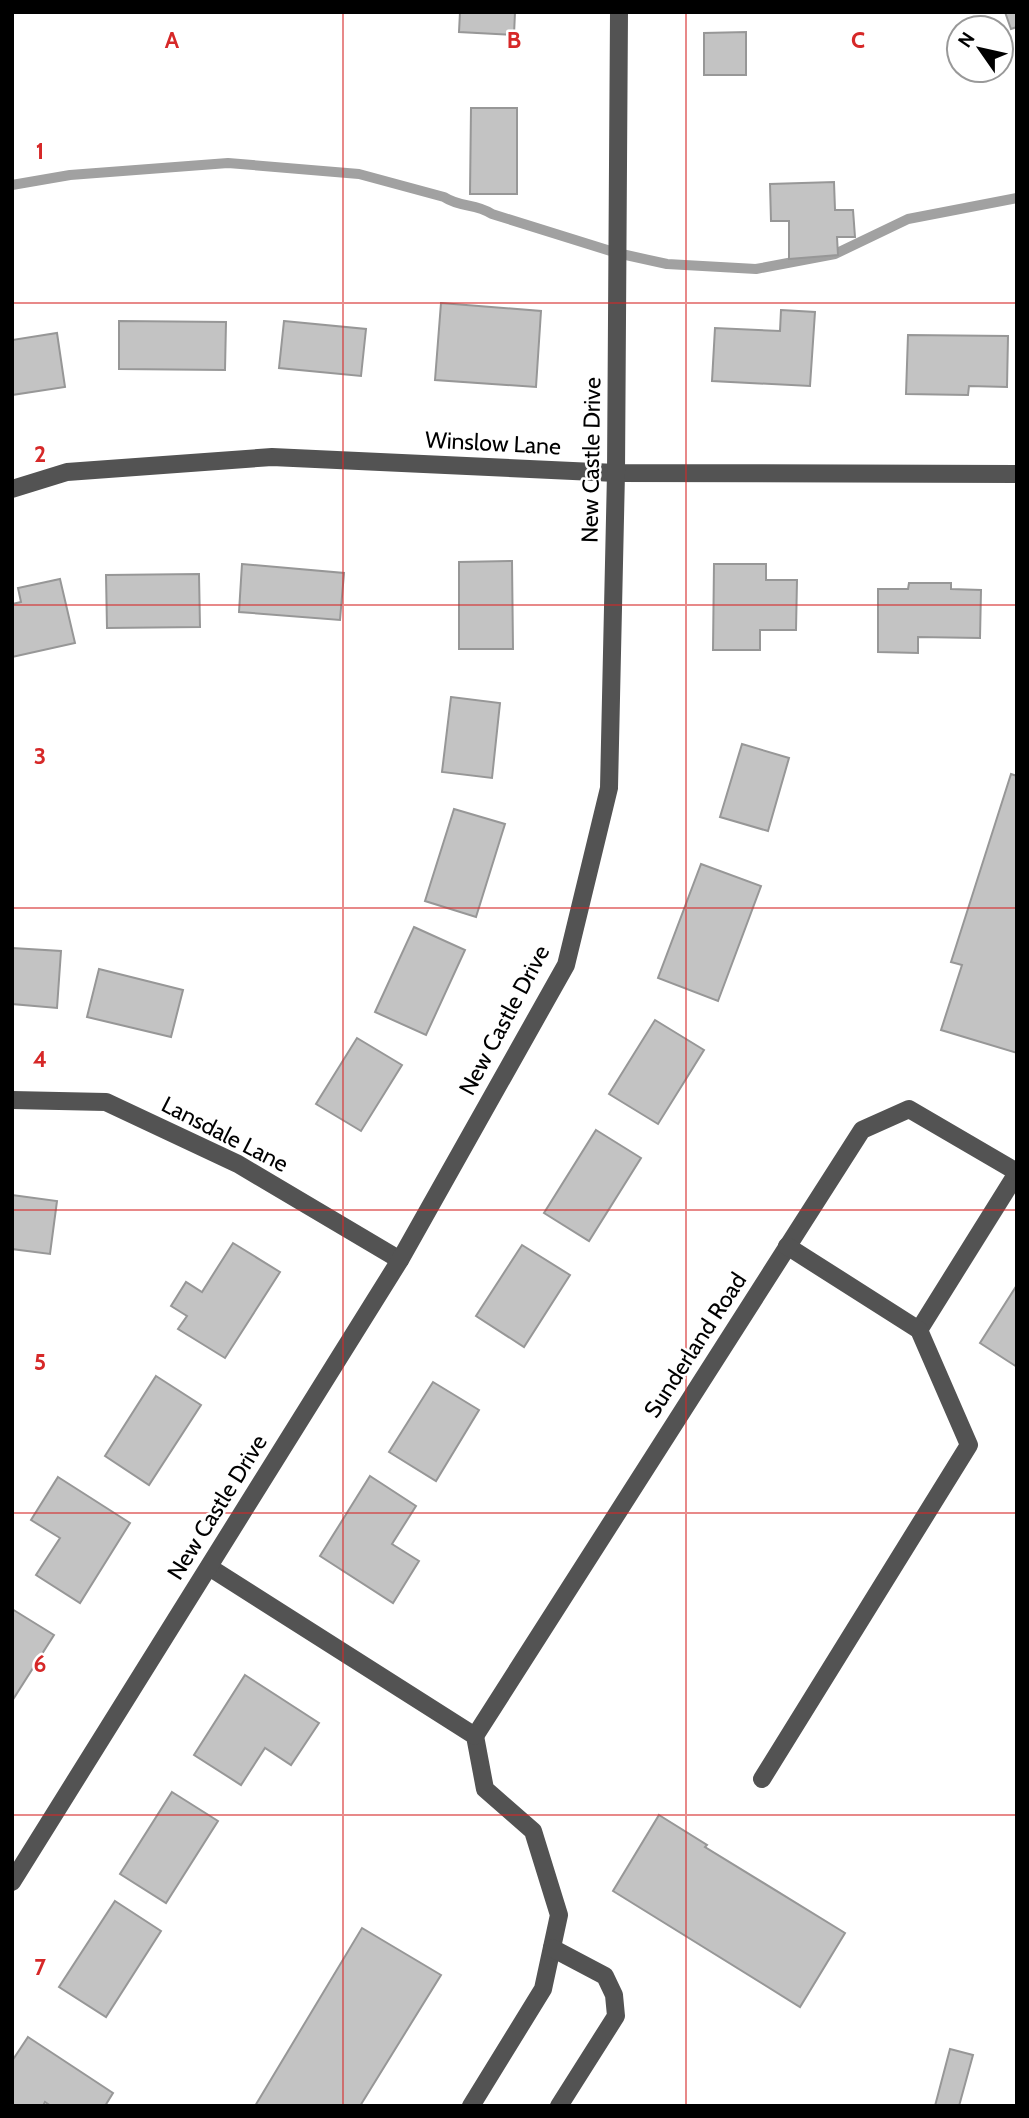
<svg xmlns="http://www.w3.org/2000/svg" width="1029" height="2118" font-family="Cabin,sans-serif">
	<style>
		.lines { fill: none; stroke-linecap: round; stroke-linejoin: round }
		.stream { stroke: #a1a1a1; stroke-width: 10 }
		.building { fill: #c3c3c3; stroke: #979797; stroke-width: 2 }
		.minor { stroke: #535353; stroke-width: 18 }
		.grid { fill: none; stroke: #d62828; stroke-width: 2; stroke-opacity: 0.55 }
		.labels { text-anchor: middle; dominant-baseline: central; stroke-width: 5; stroke-linejoin: round; paint-order: stroke }
		.street-label { font-size: 23px; fill: #000; stroke: #fff }
		.grid-label { font-size: 23px; text-anchor: middle; font-weight: bold; fill: #d62828; stroke: #fff; stroke-width: 5; stroke-linejoin: round; paint-order: stroke }
	</style>
	<rect width="100%" height="100%" fill="#fff"/>
	<g class="lines">
		<path class="stream" d="M12 185 70 175 228 163 359 174 444 197C461 208 475 203 492 214L617 253 667 264 756 269 835 254 908 219 1017 198"/>
	</g>
	<g class="building">
		<path d="M460 12H515L514 35 459 32Z"/>
		<path d="M1005 12H1017V27L1011 29Z"/>
		<path d="M746 32V75H704V33Z"/>
		<path d="M471 108H517V194H470Z"/>
		<path d="M834 182 835 210H853L855 237H837L838 255 789 259V221H771L770 184Z"/>
		<path d="M441 303 541 311 536 387 435 380Z"/>
		<path d="M781 310 815 312 810 386 712 381 715 328 780 331Z"/>
		<path d="M119 321 226 322 225 370 119 369Z"/>
		<path d="M284 321 366 329 361 376 279 368Z"/>
		<path d="M57 333 65 387 12 395V340Z"/>
		<path d="M908 335 1008 336 1007 387 969 386 968 395 906 394Z"/>
		<path d="M512 561 513 649H459V562Z"/>
		<path d="M242 564 344 573 340 620 239 612Z"/>
		<path d="M714 564H766V580H797L796 630H760V650H713Z"/>
		<path d="M199 574 200 627 107 628 106 575Z"/>
		<path d="M60 579 75 643 12 657V604L21 602 18 588Z"/>
		<path d="M909 583H951V589L981 590 980 638 918 637V653L878 652V589H908Z"/>
		<path d="M451 697 500 703 492 778 442 772Z"/>
		<path d="M742 744 789 758 768 831 720 817Z"/>
		<path d="M1011 774 1017 776V1053L941 1030 962 965 951 962Z"/>
		<path d="M454 809 505 824 476 917 425 901Z"/>
		<path d="M701 864 761 886 718 1001 658 978Z"/>
		<path d="M414 927 465 950 426 1035 375 1012Z"/>
		<path d="M12 948 61 951 57 1008 12 1004Z"/>
		<path d="M99 969 183 990 171 1037 87 1017Z"/>
		<path d="M655 1020 704 1050 658 1124 609 1094Z"/>
		<path d="M357 1038 402 1065 361 1131 316 1104Z"/>
		<path d="M596 1130 641 1158 589 1241 544 1213Z"/>
		<path d="M12 1195 57 1201 50 1254 12 1249Z"/>
		<path d="M233 1243 280 1272 225 1358 178 1329 187 1316 171 1306 186 1282 202 1292Z"/>
		<path d="M522 1245 570 1275 524 1347 476 1316Z"/>
		<path d="M1017 1285V1367L980 1343Z"/>
		<path d="M156 1376 201 1405 149 1485 105 1456Z"/>
		<path d="M433 1382 479 1410 436 1481 389 1452Z"/>
		<path d="M370 1476 416 1506 392 1544 419 1561 393 1603 320 1556Z"/>
		<path d="M58 1477 130 1523 80 1603 36 1575 60 1538 31 1520Z"/>
		<path d="M12 1609 54 1635 12 1701Z"/>
		<path d="M245 1675 319 1723 291 1765 265 1748 241 1785 194 1755Z"/>
		<path d="M172 1792 218 1821 166 1903 120 1874Z"/>
		<path d="M659 1815 707 1845 705 1847 845 1933 800 2007 613 1891Z"/>
		<path d="M115 1901 161 1931 106 2017 59 1987Z"/>
		<path d="M362 1928 441 1975 360 2106H255Z"/>
		<path d="M28 2037 113 2093 105 2106H51L45 2102 43 2106H12V2061Z"/>
		<path d="M950 2049 973 2055 959 2106H935Z"/>
	</g>
	<g class="lines">
		<g class="minor">
			<path d="M12 489 67 472 272 457 616 473 1017 474"/>
			<path d="M12 1100 106 1102 238 1164 400 1260"/>
			<path d="M919 1330 1017 1173"/>
			<path d="M209 1567 475 1736 485 1789 533 1831 559 1915 543 1989 471 2106"/>
			<path d="M475 1736 862 1130 909 1109 1017 1172"/>
			<path d="M762 1779 969 1445 919 1330 787 1246"/>
			<path d="M12 1882 400 1260 566 965 609 788 616 473 619 12"/>
			<path d="M552 1948 605 1976 614 1995 616 2016 559 2106"/>
		</g>
	</g>
	<path class="grid" d="M343 12V2106M686 12V2106M12 303H1017M12 605H1017M12 908H1017M12 1210H1017M12 1513H1017M12 1815H1017"/>
	<g class="labels">
		<g class="street-label">
			<text transform="translate(493 443) rotate(3)">Winslow Lane</text>
			<text transform="translate(591 460) rotate(-89)">New Castle Drive</text>
			<text transform="translate(504 1020) rotate(-62)">New Castle Drive</text>
			<text transform="translate(225 1134) rotate(27)">Lansdale Lane</text>
			<text transform="translate(695 1345) rotate(-57)">Sunderland Road</text>
			<text transform="translate(217 1507) rotate(-58)">New Castle Drive</text>
		</g>
	</g>
	<g class="grid-label">
		<text x="172" y="48">A</text>
		<text x="514" y="48">B</text>
		<text x="858" y="48">C</text>
		<text x="40" y="159">1</text>
		<text x="40" y="462">2</text>
		<text x="40" y="764">3</text>
		<text x="40" y="1067">4</text>
		<text x="40" y="1370">5</text>
		<text x="40" y="1672">6</text>
		<text x="40" y="1975">7</text>
	</g>
	<rect width="1029" height="2118" fill="none" stroke="#000000" stroke-width="28"/>
	<g transform="translate(980 49) rotate(304)"><circle r="33" fill="#ffffff" stroke="#999999" stroke-width="2"/>
	<path d="M0-5L12 26L0 18L-12 26Z" fill="#000000"/>
	<text y="-10" font-size="19" font-weight="bold" text-anchor="middle" fill="#000000">N</text>
	</g>
</svg>
